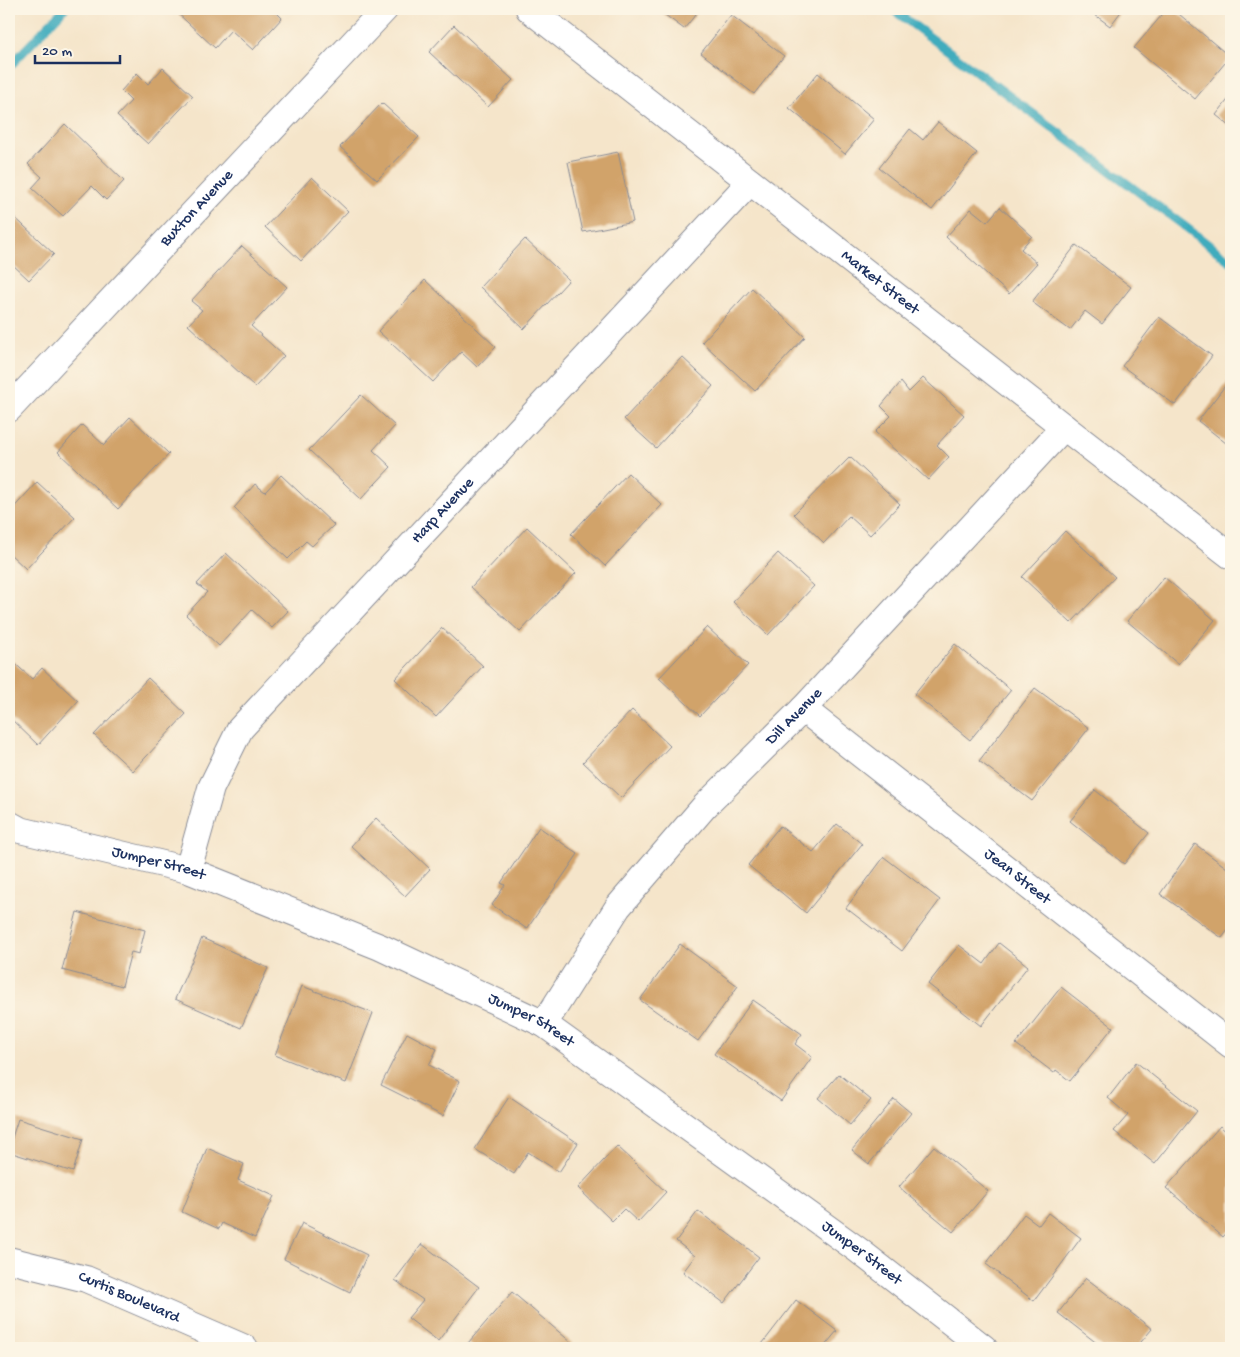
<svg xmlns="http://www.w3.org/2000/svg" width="1240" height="1357" font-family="'Gochi Hand',sans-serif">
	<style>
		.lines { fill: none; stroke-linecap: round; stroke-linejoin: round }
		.stream { stroke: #3facbd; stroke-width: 9 }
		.building { fill: #d1a36b }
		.street-casing { stroke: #888a94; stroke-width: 28 }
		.street { stroke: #fff; stroke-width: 26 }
		.labels { text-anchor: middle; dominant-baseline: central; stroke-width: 4.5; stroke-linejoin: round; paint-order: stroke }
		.street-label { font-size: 16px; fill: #1b2f5e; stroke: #fcf5e5 }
	</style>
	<rect width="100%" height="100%" fill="#fcf5e5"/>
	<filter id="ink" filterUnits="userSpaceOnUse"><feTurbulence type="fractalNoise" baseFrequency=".02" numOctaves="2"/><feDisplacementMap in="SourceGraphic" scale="10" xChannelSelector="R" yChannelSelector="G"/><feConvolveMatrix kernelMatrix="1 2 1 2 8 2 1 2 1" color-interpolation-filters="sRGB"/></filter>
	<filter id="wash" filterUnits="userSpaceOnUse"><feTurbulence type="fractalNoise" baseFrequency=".0096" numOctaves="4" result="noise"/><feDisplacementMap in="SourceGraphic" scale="20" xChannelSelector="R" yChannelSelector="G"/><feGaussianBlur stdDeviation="1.12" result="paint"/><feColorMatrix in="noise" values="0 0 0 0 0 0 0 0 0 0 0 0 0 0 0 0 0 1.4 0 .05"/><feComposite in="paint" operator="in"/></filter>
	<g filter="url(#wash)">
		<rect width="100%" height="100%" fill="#f5e5ca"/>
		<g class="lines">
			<g class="stream">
				<path d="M892 9 1183 225 1231 262"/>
				<path d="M9 67 64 9"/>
			</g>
		</g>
		<g id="blocks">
			<g class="building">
				<path d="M173 9H273L282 18 253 50 231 30 215 48Z"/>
				<path d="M657 9H700L684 29Z"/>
				<path d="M1087 9H1123L1110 26Z"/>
				<path d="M1167 9H1173L1230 57 1195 99 1134 48Z"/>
				<path d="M731 15 784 56 754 94 701 53Z"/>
				<path d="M454 25 513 80 488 107 429 52Z"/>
				<path d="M163 68 193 96 148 144 117 116 131 101 121 91 137 73 148 84Z"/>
				<path d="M818 73 874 119 845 154 789 108Z"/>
				<path d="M1231 96V127L1216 115Z"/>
				<path d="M382 103 419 137 377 180 340 147Z"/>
				<path d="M938 122 977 153 932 210 879 168 910 129 923 140Z"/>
				<path d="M65 124 124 181 106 200 92 186 63 216 32 188 42 177 28 164Z"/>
				<path d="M618 152 633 222 583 232 568 162Z"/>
				<path d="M312 177 348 211 301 261 265 227Z"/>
				<path d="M1000 207 1032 236 1021 249 1037 263 1009 294 946 237 971 209 987 222Z"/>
				<path d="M9 212 54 254 29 280 11 263 9 265Z"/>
				<path d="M525 239 569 280 524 329 480 287Z"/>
				<path d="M1076 245 1131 287 1102 324 1085 311 1070 330 1032 302Z"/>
				<path d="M242 246 287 287 251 326 284 356 255 387 188 325 202 310 191 301Z"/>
				<path d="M425 280 496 347 477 367 461 352 433 382 378 331Z"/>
				<path d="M752 288 805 337 755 391 702 342Z"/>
				<path d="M1159 317 1212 356 1175 405 1122 366Z"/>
				<path d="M682 357 713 386 656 448 624 419Z"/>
				<path d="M923 378 964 415 937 445 949 457 928 480 875 432 891 416 881 406 901 382 909 392Z"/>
				<path d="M1231 378V447L1198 421Z"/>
				<path d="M361 395 395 426 373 450 391 467 361 499 309 450Z"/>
				<path d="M130 417 169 454 118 509 58 452 82 425 104 445Z"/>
				<path d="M850 457 900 504 870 535 849 516 824 543 794 514Z"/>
				<path d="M628 473 662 505 605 566 571 534Z"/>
				<path d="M281 475 334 525 312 546 306 541 288 559 234 508 255 484 265 492Z"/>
				<path d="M37 482 75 517 26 569 9 553V513Z"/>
				<path d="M527 527 576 573 520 632 471 587Z"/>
				<path d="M1065 531 1115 577 1071 623 1022 577Z"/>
				<path d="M226 553 288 611 272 628 252 610 219 646 186 615 207 592 197 584Z"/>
				<path d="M778 553 814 586 768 635 733 602Z"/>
				<path d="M1164 577 1215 620 1178 664 1127 621Z"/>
				<path d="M707 627 748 665 700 716 659 678Z"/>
				<path d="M442 628 483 666 436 717 395 679Z"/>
				<path d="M955 644 1011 690 970 740 914 694Z"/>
				<path d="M9 658 32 679 42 668 78 701 38 745 9 717Z"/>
				<path d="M148 678 186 714 133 771 94 735Z"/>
				<path d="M1035 688 1089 728 1032 801 979 761Z"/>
				<path d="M632 710 670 746 621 798 583 762Z"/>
				<path d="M1095 790 1149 833 1124 864 1070 821Z"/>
				<path d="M376 818 430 869 405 896 351 846Z"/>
				<path d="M837 824 862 844 806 913 748 865 780 826 813 852Z"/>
				<path d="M539 827 578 854 527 929 492 905 505 885 501 883Z"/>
				<path d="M1195 844 1231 871V891L1228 896 1231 898V926L1222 938 1160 894Z"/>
				<path d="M884 857 940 900 902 951 846 908Z"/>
				<path d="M77 912 145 930 139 954 131 952 122 986 62 970Z"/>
				<path d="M202 938 268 968 241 1028 175 999Z"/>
				<path d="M999 943 1028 966 981 1026 928 984 959 945 984 964Z"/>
				<path d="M680 944 738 986 698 1041 640 1000Z"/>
				<path d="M302 986 373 1013 346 1083 275 1055Z"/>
				<path d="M1061 987 1113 1027 1070 1081 1056 1070 1054 1073 1016 1044Z"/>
				<path d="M753 1000 802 1034 795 1044 812 1057 781 1101 714 1054Z"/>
				<path d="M407 1033 437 1049 429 1065 460 1081 443 1116 381 1085Z"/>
				<path d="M1136 1062 1197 1111 1155 1164 1114 1131 1128 1115 1108 1098Z"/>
				<path d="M839 1074 871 1100 850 1125 818 1098Z"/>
				<path d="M509 1097 578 1143 559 1172 528 1152 514 1174 475 1149Z"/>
				<path d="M894 1099 911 1113 869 1164 852 1150Z"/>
				<path d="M18 1119 83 1139 73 1172 9 1152V1147Z"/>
				<path d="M1220 1126 1231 1136V1228L1223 1237 1166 1188Z"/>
				<path d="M617 1146 666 1192 638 1222 624 1209 612 1221 578 1188Z"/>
				<path d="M934 1146 988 1191 953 1232 899 1187Z"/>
				<path d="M207 1148 244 1164 238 1180 274 1196 255 1238 222 1223 219 1229 182 1212Z"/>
				<path d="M698 1211 759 1257 724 1303 683 1272 695 1256 676 1241Z"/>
				<path d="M1048 1213 1081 1238 1034 1301 986 1264 1024 1214 1039 1225Z"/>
				<path d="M302 1223 367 1255 350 1292 284 1259Z"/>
				<path d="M422 1244 479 1287 438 1341 408 1318 423 1300 395 1280Z"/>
				<path d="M1086 1278 1152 1329 1136 1348H1103L1058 1313Z"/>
				<path d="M512 1292 572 1343 567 1348H475L468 1343Z"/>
				<path d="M796 1300 837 1331 823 1348H759Z"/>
			</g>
		</g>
	</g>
	<g filter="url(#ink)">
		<use href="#blocks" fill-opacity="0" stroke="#888a94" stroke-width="1"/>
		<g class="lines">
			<defs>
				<g id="street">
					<path id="s1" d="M529 9 1064 427 1231 556"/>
					<path id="s2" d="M9 409 385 9"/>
					<path id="s3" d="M803 709 1231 1045"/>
					<path id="s4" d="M9 824 20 830 188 870 380 947 544 1024 858 1250 984 1348"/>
					<path id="s5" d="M188 870 211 788 240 729 750 182"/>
					<path id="s6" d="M544 1024 618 907 704 807 803 709 1064 427"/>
					<path id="s7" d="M9 1260 86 1279 245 1348"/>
				</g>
			</defs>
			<use href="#street" class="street-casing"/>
			<use href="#street" class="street"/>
		</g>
	</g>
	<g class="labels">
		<g class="street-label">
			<text stroke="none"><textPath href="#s2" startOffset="275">Buxton Avenue</textPath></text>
			<text stroke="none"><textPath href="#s1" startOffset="445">Market Street</textPath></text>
			<text stroke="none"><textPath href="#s5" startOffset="449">Harp Avenue</textPath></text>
			<text stroke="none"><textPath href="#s6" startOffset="398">Dill Avenue</textPath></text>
			<text stroke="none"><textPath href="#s4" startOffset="155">Jumper Street</textPath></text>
			<text stroke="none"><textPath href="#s3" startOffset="272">Jean Street</textPath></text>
			<text stroke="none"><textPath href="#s4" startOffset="560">Jumper Street</textPath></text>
			<text stroke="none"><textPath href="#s4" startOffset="965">Jumper Street</textPath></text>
			<text stroke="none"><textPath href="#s7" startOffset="126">Curtis Boulevard</textPath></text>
		</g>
	</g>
	<rect width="1240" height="1357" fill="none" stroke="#fcf5e5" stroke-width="30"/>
	<path d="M35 55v8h85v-8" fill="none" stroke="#1b2f5e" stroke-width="2.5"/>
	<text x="42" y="55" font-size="15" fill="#1b2f5e" stroke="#fcf5e5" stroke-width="4" paint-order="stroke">20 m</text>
</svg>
